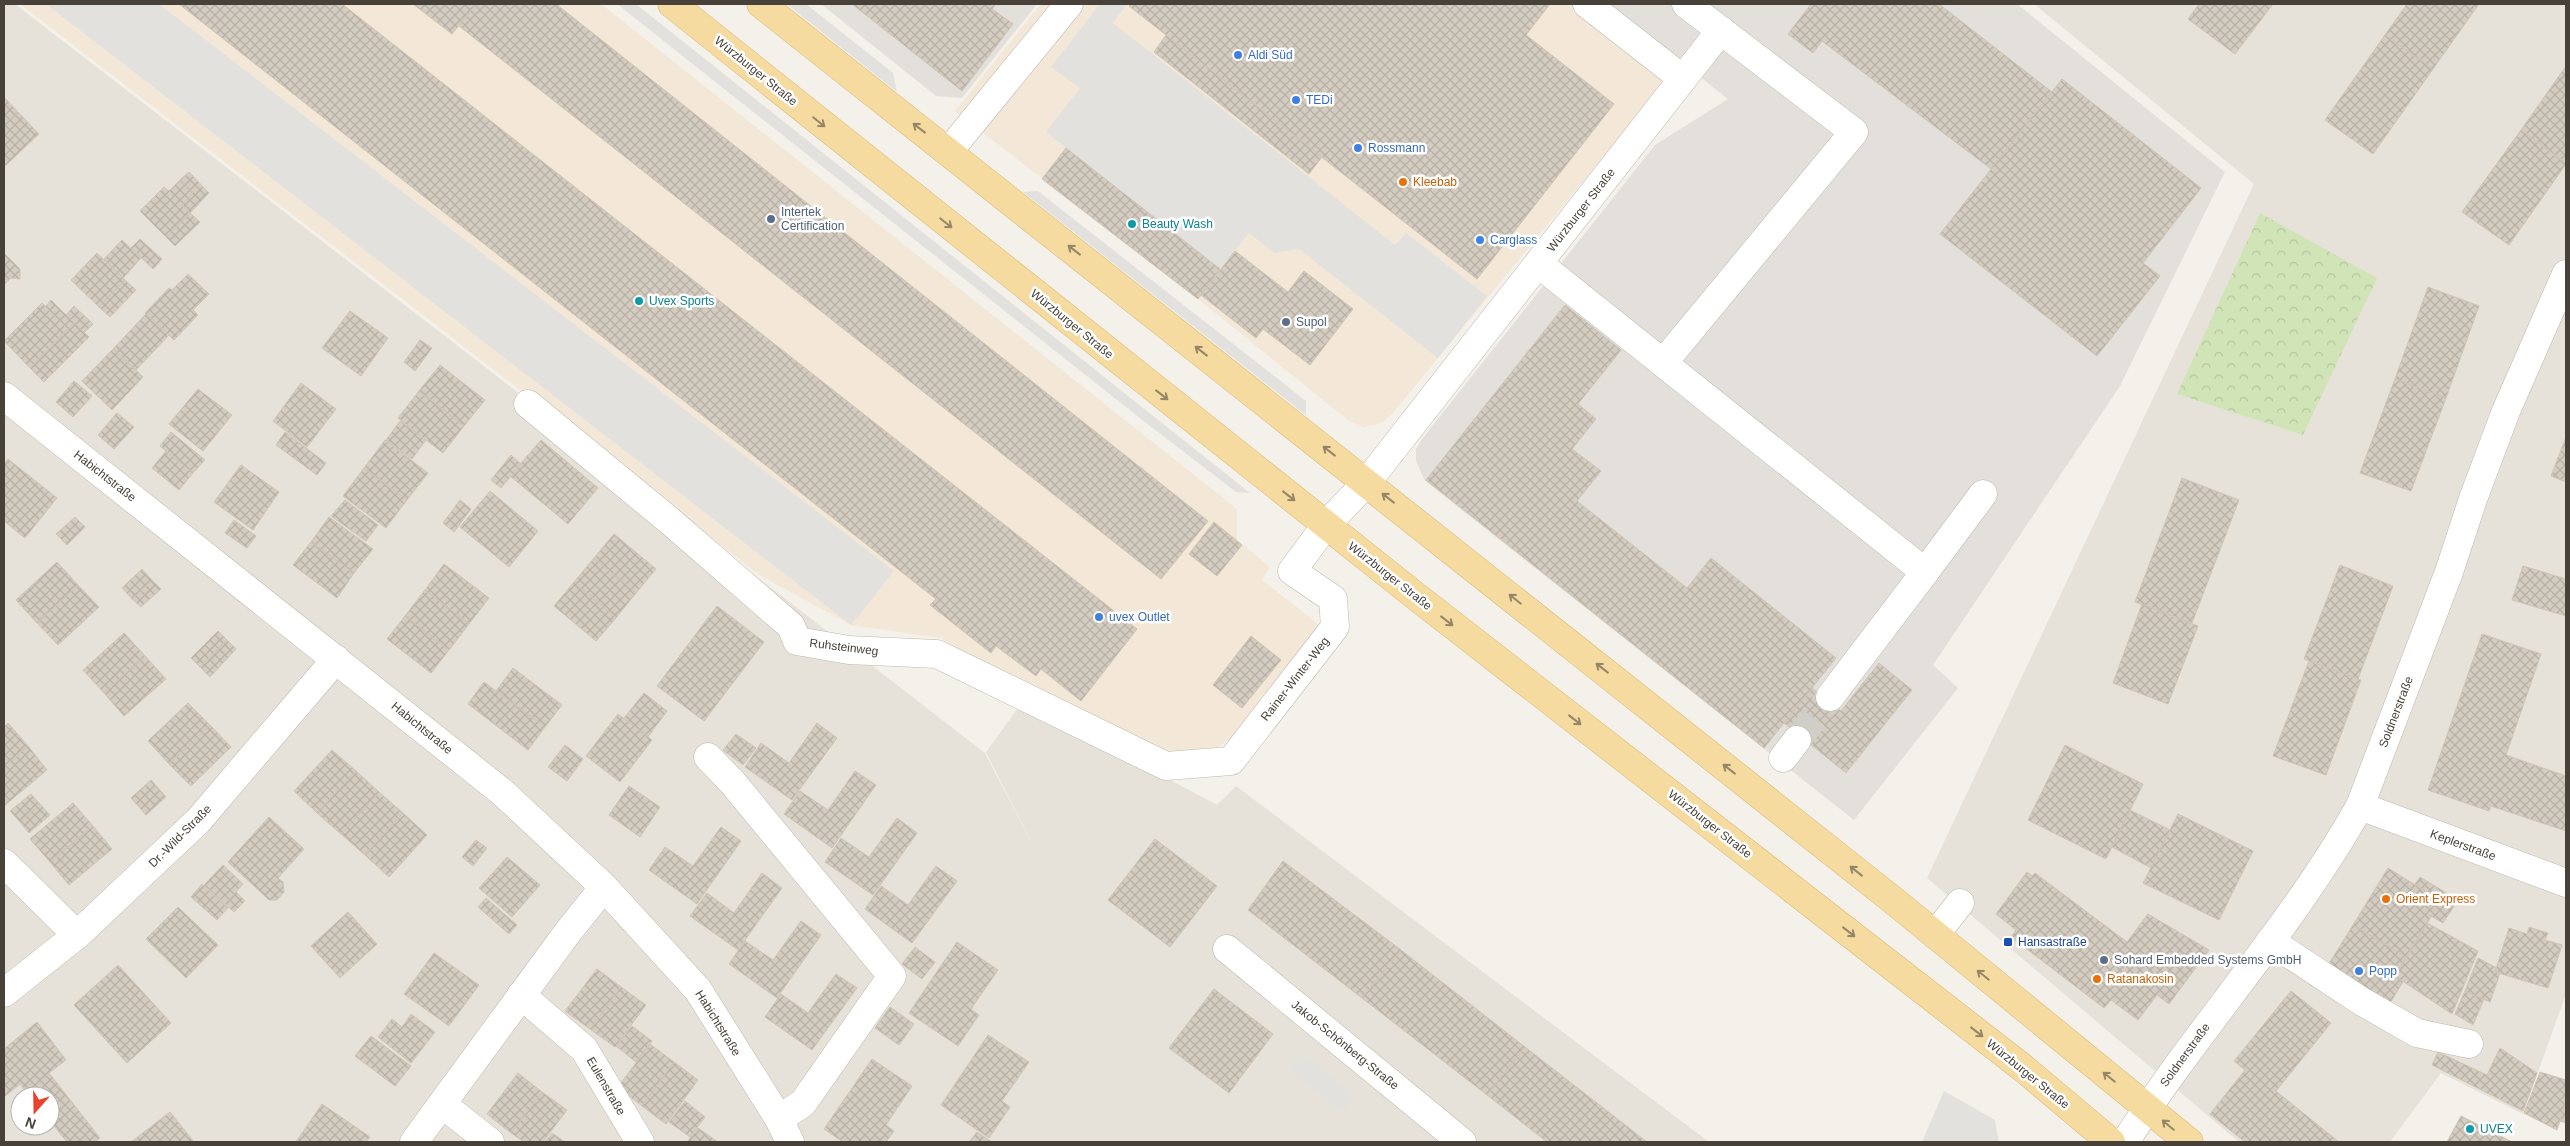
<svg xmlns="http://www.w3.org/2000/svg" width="2570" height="1146" font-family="Arial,sans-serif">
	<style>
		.residential { fill: #e7e2d9; fill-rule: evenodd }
		.commercial { fill: #f3e7d7 }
		.industrial { fill: #e3e0db }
		.park { fill: url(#park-crowns) }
		.parking { fill: #e3e1de }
		.building { fill: url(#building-cross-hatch); stroke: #cfc4b4 }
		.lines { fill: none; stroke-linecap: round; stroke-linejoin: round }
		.minor-tunnel { stroke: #d1cec7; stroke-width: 28; stroke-dasharray: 28 14; stroke-linecap: butt }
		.minor-casing { stroke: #beb8ad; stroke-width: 29 }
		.major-casing { stroke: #dab872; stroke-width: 29 }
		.minor { stroke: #fff; stroke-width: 28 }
		.major { stroke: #f6dba1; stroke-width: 28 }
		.oneway { stroke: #968668 }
		.shop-dot { fill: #3f7fe0; stroke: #fff; stroke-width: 2 }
		.food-dot { fill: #e8710a; stroke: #fff; stroke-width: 2 }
		.service-dot { fill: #5c6f8a; stroke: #fff; stroke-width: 2 }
		.culture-dot { fill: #0f9aa8; stroke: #fff; stroke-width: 2 }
		.transit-dot { fill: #1a4fb4; stroke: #fff; stroke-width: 2 }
		.labels { text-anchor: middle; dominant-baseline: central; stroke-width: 5; stroke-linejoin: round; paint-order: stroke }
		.shop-label { font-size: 12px; fill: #366cbe; stroke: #fff; text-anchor: start }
		.street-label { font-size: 12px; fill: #474139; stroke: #fff }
		.food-label { font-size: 12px; fill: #c56008; stroke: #fff; text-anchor: start }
		.service-label { font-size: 12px; fill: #4e5e75; stroke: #fff; text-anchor: start }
		.culture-label { font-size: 12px; fill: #0d838f; stroke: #fff; text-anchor: start }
		.transit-label { font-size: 12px; fill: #164399; stroke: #fff; text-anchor: start }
	</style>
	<defs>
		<pattern id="park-crowns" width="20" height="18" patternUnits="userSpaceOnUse" patternTransform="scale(1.25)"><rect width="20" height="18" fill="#d1e4b7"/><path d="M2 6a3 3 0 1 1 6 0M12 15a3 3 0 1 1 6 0" fill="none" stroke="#b5c59e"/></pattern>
		<pattern id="building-cross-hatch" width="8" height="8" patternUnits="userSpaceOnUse" patternTransform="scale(1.25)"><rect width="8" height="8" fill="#d4ccc0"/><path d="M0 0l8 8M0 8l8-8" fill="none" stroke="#b7b0a6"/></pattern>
	</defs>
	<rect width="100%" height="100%" fill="#f4f1ea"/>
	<g class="residential">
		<path d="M4 4H15L985 753 1038 855 986 752 1023 701 1217 805 1236 786 1709 1142H4ZM20 1096H50V1126H20Z"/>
		<path d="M2034 4H2566V994L2523 1114 2441 1073 2390 1142H2239L1927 878 2254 184Z"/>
	</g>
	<g class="commercial">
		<path d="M20 4H601L1237 509V540L1270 567 1262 580 1322 627 1229 740 1201 757 1172 756 1011 682 941 638 851 625 761 576Z"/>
		<path d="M1041 4H1609L1682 61 1392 414 1381 423 1363 427 1349 421 1198 299 955 111Z"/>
	</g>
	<g class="industrial">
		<path d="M821 4H1037L962 98 936 96Z"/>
		<path d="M1607 4H2017L2225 172 2120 386 1933 665 1958 688 1854 820 1425 481 1416 461V449L1422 439 1655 145 1728 99Z"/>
	</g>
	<path class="park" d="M2260 213 2377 278 2303 435 2177 394Z"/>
	<g class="parking">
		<path d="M46 4H159L894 571 851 625Z"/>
		<path d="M617 4H636L1250 493 1236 492 1150 426Z"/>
		<path d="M787 4H806L893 73 897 92Z"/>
		<path d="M1100 4H1127L1113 23 1395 245 1406 233 1487 296 1438 358 1299 249 1274 253 1249 233 1220 269 1046 132 1080 88 1051 67Z"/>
		<path d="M1038 191 1306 401V415L1023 192Z"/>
		<path d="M1302 1054 1356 1096 1343 1112 1289 1071Z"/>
		<path d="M1944 1091 1995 1120 1999 1142H1922Z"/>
	</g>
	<g class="building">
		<path d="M179 4H342L1137 629 1081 701 1041 669 1036 676 996 646 991 653 930 605 936 599Z"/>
		<path d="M413 4H476L452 34Z"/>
		<path d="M476 4H556L1208 521 1161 579 459 26Z"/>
		<path d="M852 4H996L992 9 1013 24 962 91Z"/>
		<path d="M1131 4H1550L1526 35 1614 104 1477 279 1129 6Z"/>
		<path d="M1811 4H1939L2052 92 1991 169 1822 41 1813 53 1788 34Z"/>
		<path d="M2199 4H2273L2235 54 2188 19Z"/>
		<path d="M2407 4H2479L2433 69 2385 35Z"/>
		<path d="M1166 35 1322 157 1309 174 1154 52Z"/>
		<path d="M2385 35 2433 69 2373 154 2325 120Z"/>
		<path d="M2566 66V163L2521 130Z"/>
		<path d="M2062 79 2201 188 2143 263 2160 276 2097 356 1940 234Z"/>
		<path d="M4 97 18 112 4 125Z"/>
		<path d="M18 112 39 134 4 167V125Z"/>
		<path d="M2521 130 2566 164 2509 245 2462 212Z"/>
		<path d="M1066 148 1220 269 1198 299 1042 179Z"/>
		<path d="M189 172 209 193 190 213 182 205 193 193 180 180Z"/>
		<path d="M180 180 193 193 182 205 190 213 166 237 140 211 164 187 169 191Z"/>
		<path d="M190 213 200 222 175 246 166 237Z"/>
		<path d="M140 239 162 259 153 269 131 248Z"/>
		<path d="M122 240 141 258 123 278 104 259Z"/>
		<path d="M1235 251 1288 292 1304 271 1353 309 1310 365 1263 329 1256 338 1201 295Z"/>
		<path d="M4 253 20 269V279L11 278 4 285Z"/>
		<path d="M97 253 125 280 99 307 71 280Z"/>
		<path d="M188 274 209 294 193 310 198 315 174 340 145 313 169 288 172 290Z"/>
		<path d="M125 280 136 290 110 317 99 307Z"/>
		<path d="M2428 287 2479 306 2446 398 2395 379Z"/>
		<path d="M51 300 74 323 68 329 45 307Z"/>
		<path d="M42 303 68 329 30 368 4 341Z"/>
		<path d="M1565 305 1621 350 1578 404 1596 419 1572 449 1601 471 1577 501 1687 588 1711 558 1836 658 1764 748 1426 480Z"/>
		<path d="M74 306 93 324 84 333 66 315Z"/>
		<path d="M350 311 388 338 361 376 322 348Z"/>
		<path d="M146 314 169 335 136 370 113 349Z"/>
		<path d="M74 323 89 337 69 357 55 343Z"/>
		<path d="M420 340 432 348 415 371 404 362Z"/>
		<path d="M55 343 69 357 44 382 30 368Z"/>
		<path d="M113 349 143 377 112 410 82 381Z"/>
		<path d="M440 365 485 400 464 426 419 391Z"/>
		<path d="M2395 379 2446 398 2411 491 2360 473Z"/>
		<path d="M74 381 92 396 73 417 56 402Z"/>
		<path d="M301 383 336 409 307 447 273 421Z"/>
		<path d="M198 389 232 415 203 451 169 424Z"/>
		<path d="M419 391 464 426 443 453 398 418Z"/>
		<path d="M117 413 134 427 114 449 98 435Z"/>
		<path d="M400 421 426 440 412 459 386 440Z"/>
		<path d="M171 432 205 460 193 473 160 446Z"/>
		<path d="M285 432 326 463 317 475 276 445Z"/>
		<path d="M2566 437V482L2551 476Z"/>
		<path d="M385 440 428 473 407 500 364 468Z"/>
		<path d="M541 440 598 488 568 524 510 476Z"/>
		<path d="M166 451 193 473 179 490 152 468Z"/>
		<path d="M511 455 521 464 501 488 491 480Z"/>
		<path d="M8 459 57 498 25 538 4 521V464Z"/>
		<path d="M241 465 279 492 253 530 214 502Z"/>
		<path d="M364 468 407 500 386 528 343 496Z"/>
		<path d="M2182 478 2239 500 2192 623 2135 602Z"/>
		<path d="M490 491 538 531 509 567 460 527Z"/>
		<path d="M345 500 378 525 366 541 331 516Z"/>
		<path d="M460 500 471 509 454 532 443 523Z"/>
		<path d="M75 517 85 527 67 545 56 534Z"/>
		<path d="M329 517 373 549 354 573 311 542Z"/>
		<path d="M234 520 256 536 247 548 225 533Z"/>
		<path d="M1214 522 1242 545 1217 576 1189 554Z"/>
		<path d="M614 534 656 569 636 593 594 558Z"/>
		<path d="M311 542 354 573 337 598 293 565Z"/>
		<path d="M594 558 636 593 616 618 574 582Z"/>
		<path d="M57 562 78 585 37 623 16 600Z"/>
		<path d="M444 564 489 598 469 624 425 590Z"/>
		<path d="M2340 565 2393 586 2358 679 2304 659Z"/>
		<path d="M2523 566 2566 579V616L2512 600Z"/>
		<path d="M142 569 152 580 132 599 122 588Z"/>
		<path d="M152 580 161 589 141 607 132 599Z"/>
		<path d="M574 582 616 618 596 641 554 606Z"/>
		<path d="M78 585 99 607 58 645 37 623Z"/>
		<path d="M425 590 469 624 449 650 405 616Z"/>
		<path d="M2142 604 2198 626 2168 704 2113 683Z"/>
		<path d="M717 606 764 642 704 721 657 686Z"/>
		<path d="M405 616 449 650 431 673 387 639Z"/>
		<path d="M218 631 227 640 200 667 191 658Z"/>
		<path d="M124 633 145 656 104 693 83 670Z"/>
		<path d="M2482 634 2541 654 2506 755 2566 776V831L2491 806 2489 811 2428 790Z"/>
		<path d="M1251 636 1281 660 1242 708 1213 685Z"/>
		<path d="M227 640 236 649 210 677 200 667Z"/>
		<path d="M145 656 166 679 124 716 104 693Z"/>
		<path d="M2309 661 2361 680 2326 775 2273 756Z"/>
		<path d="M1879 663 1912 690 1846 773 1784 723 1812 688 1841 711Z"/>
		<path d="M513 668 562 705 545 727 496 691Z"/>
		<path d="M484 682 545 727 528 750 468 704Z"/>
		<path d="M644 693 667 711 648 737 624 718Z"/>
		<path d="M188 703 210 725 169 764 148 741Z"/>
		<path d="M618 714 652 740 620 782 586 756Z"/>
		<path d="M8 723 28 746 4 767V727Z"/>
		<path d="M817 723 837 738 792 800 745 767 761 743 789 763Z"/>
		<path d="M210 725 231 747 191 786 169 764Z"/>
		<path d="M736 734 756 748 743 765 723 750Z"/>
		<path d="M565 745 583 759 567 781 548 767Z"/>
		<path d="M2065 745 2143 784 2106 859 2028 820Z"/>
		<path d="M28 746 47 770 4 806V767Z"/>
		<path d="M332 750 356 771 317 813 294 791Z"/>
		<path d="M356 771 379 792 341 834 317 813Z"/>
		<path d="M855 771 876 785 832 848 784 814 800 791 828 810Z"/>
		<path d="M151 780 166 797 146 815 131 798Z"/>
		<path d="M629 786 660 807 640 837 609 815Z"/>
		<path d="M379 792 403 813 365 855 341 834Z"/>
		<path d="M31 794 40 804 20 822 10 811Z"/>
		<path d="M73 803 93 826 50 862 30 839Z"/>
		<path d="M40 804 50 815 29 833 20 822Z"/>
		<path d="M2130 810 2170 830 2151 868 2112 847Z"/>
		<path d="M403 813 427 835 389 877 365 855Z"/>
		<path d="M2178 814 2253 851 2219 920 2143 883Z"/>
		<path d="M269 817 304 849 278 878 283 882 284 892 277 900H269L228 862Z"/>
		<path d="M897 818 917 833 873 895 825 862 841 838 869 857Z"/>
		<path d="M93 826 112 849 69 885 50 862Z"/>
		<path d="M721 827 741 841 697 904 649 870 665 847 693 866Z"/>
		<path d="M1155 839 1217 886 1170 947 1108 900Z"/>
		<path d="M476 840 487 848 473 866 462 857Z"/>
		<path d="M507 857 540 885 512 917 479 888Z"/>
		<path d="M1283 861 1401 950 1362 998 1248 910Z"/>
		<path d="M223 865 243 884 225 904 204 885Z"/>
		<path d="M936 866 957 881 912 943 865 909 881 886 908 905Z"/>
		<path d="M2388 868 2441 901 2406 957 2353 925Z"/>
		<path d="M2027 872 2032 876 2035 873 2127 942 2148 914 2209 950 2169 1004 2157 995 2138 1020 2111 1000 2104 1008 2011 937 2016 930 1996 914Z"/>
		<path d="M762 873 782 888 738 950 690 916 707 893 734 913Z"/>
		<path d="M2420 877 2458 900 2443 923 2431 916 2441 901 2415 884Z"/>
		<path d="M202 884 228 908 217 920 191 897Z"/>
		<path d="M236 892 245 901 234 912 225 904Z"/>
		<path d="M486 898 517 925 509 934 478 907Z"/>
		<path d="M178 907 218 945 186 978 146 939Z"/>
		<path d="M348 912 377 944 340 978 311 946Z"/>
		<path d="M801 921 821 935 777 998 729 964 745 941 773 960Z"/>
		<path d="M2427 923 2478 951 2452 1014 2395 976Z"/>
		<path d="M2353 925 2406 957 2395 976 2403 982 2387 1008 2325 970Z"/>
		<path d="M2529 927 2548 933 2545 940 2562 945 2548 988 2495 972 2509 928 2527 934Z"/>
		<path d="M957 942 998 970 971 1009 979 1015 958 1046 909 1013Z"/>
		<path d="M915 947 935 962 922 979 902 964Z"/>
		<path d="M1401 950 1525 1047 1487 1095 1362 998Z"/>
		<path d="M434 953 479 985 449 1026 404 994Z"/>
		<path d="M2478 958 2497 968 2495 972 2500 973 2490 1002 2465 991Z"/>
		<path d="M118 965 171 1023 127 1063 74 1005Z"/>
		<path d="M597 969 621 987 590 1029 565 1011Z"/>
		<path d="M836 974 857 988 812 1050 765 1017 781 994 808 1013Z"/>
		<path d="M621 987 646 1005 615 1047 590 1029Z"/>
		<path d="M1214 989 1273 1034 1229 1093 1169 1048Z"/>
		<path d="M2291 991 2331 1023 2276 1091 2339 1142H2245L2210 1114 2245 1070 2234 1061Z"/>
		<path d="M2465 991 2484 999 2473 1025 2455 1014Z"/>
		<path d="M890 1007 914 1024 899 1045 875 1028Z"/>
		<path d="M411 1014 435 1032 411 1063 378 1037 392 1019 402 1027Z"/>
		<path d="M37 1022 66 1060 49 1073 100 1138 94 1142H67L50 1121V1096H30L20 1084 4 1097V1049Z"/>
		<path d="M632 1026 652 1041 636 1062 616 1046Z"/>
		<path d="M988 1035 1029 1062 1002 1101 1010 1107 989 1138 941 1105Z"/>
		<path d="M371 1036 411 1066 395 1086 355 1056Z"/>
		<path d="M650 1044 674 1062 642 1106 618 1087Z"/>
		<path d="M1525 1047 1647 1142H1547L1487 1095Z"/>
		<path d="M2500 1048 2537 1073 2523 1111 2432 1065 2438 1052 2487 1075Z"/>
		<path d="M872 1059 912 1086 886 1125 894 1131 886 1142H843L824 1129Z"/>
		<path d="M674 1062 698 1080 666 1124 642 1106Z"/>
		<path d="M2540 1072 2566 1080V1101L2557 1130 2524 1113Z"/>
		<path d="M518 1073 542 1092 511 1133 487 1114Z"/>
		<path d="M542 1092 567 1110 543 1142H524L511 1133Z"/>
		<path d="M685 1101 705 1117 690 1137 669 1122Z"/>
		<path d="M2566 1102V1123L2560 1121Z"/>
		<path d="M322 1104 370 1137 366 1142H296Z"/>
		<path d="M170 1112 194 1142H131Z"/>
		<path d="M2461 1116 2512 1142H2447Z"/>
		<path d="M698 1128 718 1142H687Z"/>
		<path d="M977 1132 992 1142H969Z"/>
		<path d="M552 1133 565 1142H545Z"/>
	</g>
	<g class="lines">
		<path class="minor-tunnel" d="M1797 740 1830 697"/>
		<defs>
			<g id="minor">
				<path d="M1587 4 1683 79"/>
				<path d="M949 151 1069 4"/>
				<path d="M1539 264 1925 572 1830 697"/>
				<path d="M1663 363 1854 132 1686 4"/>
				<path d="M4 396 502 792 604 887 698 990 779 1119 790 1142"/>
				<path d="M528 404 671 522 791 626 797 641 849 650 937 654 1166 766 1231 761 1335 627 1333 599 1292 571 1326 525 1367 482 1721 30"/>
				<path d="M1925 572 1983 494"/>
				<path d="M708 757 733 783 892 976 803 1103 779 1119"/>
				<path d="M1783 758 1797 740"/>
				<path d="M2360 806 2566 883"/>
				<path d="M4 863 77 935"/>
				<path d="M1935 935 1960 903"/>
				<path d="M2270 941 2361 1001 2417 1033 2469 1044"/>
				<path d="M1227 949 1462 1142"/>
				<path d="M4 993 77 935 198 821 336 659"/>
				<path d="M521 995 584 1049 640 1142"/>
				<path d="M442 1104 490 1142"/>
				<path d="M414 1142 568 932 604 887"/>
				<path d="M2125 1142C2199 1027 2293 925 2360 806L2449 572 2473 499 2506 411 2566 274"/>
			</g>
			<g id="major">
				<path d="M672 4 1413 594 2023 1068 2111 1142"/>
				<path d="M761 4 1894 901 2189 1142"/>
			</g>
		</defs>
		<use href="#minor" class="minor-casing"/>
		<use href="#major" class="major-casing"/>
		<use href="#minor" class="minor"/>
		<use href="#major" class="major"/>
	</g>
	<defs><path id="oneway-shaft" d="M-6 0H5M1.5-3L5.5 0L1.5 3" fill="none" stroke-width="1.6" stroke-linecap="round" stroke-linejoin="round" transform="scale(1.25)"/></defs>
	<g class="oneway">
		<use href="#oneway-shaft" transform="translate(819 122) rotate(39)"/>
		<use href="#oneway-shaft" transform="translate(919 128) rotate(-142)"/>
		<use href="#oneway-shaft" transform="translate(946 223) rotate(39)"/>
		<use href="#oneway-shaft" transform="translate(1074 250) rotate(-142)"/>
		<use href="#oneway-shaft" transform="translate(1201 351) rotate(-142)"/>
		<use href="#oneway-shaft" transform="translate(1162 395) rotate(38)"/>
		<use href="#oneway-shaft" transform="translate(1329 451) rotate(-142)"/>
		<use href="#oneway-shaft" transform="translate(1289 496) rotate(38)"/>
		<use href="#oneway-shaft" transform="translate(1388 498) rotate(-142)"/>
		<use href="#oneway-shaft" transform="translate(1515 599) rotate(-141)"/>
		<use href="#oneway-shaft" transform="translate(1447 621) rotate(38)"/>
		<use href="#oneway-shaft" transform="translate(1602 668) rotate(-142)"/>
		<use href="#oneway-shaft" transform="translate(1575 720) rotate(38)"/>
		<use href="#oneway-shaft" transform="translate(1729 769) rotate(-142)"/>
		<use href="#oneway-shaft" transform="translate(1856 871) rotate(-142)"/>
		<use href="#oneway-shaft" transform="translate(1849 932) rotate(38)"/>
		<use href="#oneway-shaft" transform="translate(1983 975) rotate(-141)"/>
		<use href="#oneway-shaft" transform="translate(1977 1032) rotate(38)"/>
		<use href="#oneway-shaft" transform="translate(2109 1077) rotate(-141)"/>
		<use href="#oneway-shaft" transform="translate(2168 1125) rotate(-140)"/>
	</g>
	<g class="shop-dot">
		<circle cx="1238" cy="55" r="5"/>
		<circle cx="1296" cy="100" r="5"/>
		<circle cx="1358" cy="148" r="5"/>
		<circle cx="1480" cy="240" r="5"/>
		<circle cx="1099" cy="617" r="5"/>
		<circle cx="2359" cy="971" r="5"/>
	</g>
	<g class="food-dot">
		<circle cx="1403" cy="182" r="5"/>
		<circle cx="2386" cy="899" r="5"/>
		<circle cx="2097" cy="979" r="5"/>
	</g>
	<g class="service-dot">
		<circle cx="771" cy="219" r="5"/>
		<circle cx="1286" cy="322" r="5"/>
		<circle cx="2104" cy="960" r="5"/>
	</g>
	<g class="culture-dot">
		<circle cx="1132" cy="224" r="5"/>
		<circle cx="639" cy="301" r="5"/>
		<circle cx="2470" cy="1129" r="5"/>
	</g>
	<rect class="transit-dot" x="2003" y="937" width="10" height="10" rx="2.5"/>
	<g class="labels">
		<g class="shop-label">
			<text x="1248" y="55">Aldi Süd</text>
			<text x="1306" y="100">TEDi</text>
			<text x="1368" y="148">Rossmann</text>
			<text x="1490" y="240">Carglass</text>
			<text x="1109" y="617">uvex Outlet</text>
			<text x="2369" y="971">Popp</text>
		</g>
		<g class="street-label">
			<text transform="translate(756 71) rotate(39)">Würzburger Straße</text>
			<text transform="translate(1581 210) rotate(-52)">Würzburger Straße</text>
			<text transform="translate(1072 324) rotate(39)">Würzburger Straße</text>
			<text transform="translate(105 476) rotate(38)">Habichtstraße</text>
			<text transform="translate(1390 576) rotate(38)">Würzburger Straße</text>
			<text transform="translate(844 647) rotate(7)">Ruhsteinweg</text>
			<text transform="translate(1295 679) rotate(-52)">Rainer-Winter-Weg</text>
			<text transform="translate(2396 712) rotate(-69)">Soldnerstraße</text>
			<text transform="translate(422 728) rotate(39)">Habichtstraße</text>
			<text transform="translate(1710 824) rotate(38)">Würzburger Straße</text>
			<text transform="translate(180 836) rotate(-45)">Dr.-Wild-Straße</text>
			<text transform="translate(2463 845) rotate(20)">Keplerstraße</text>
			<text transform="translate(718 1023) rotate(58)">Habichtstraße</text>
			<text transform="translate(1345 1045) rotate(39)">Jakob-Schönberg-Straße</text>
			<text transform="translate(2185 1055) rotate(-54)">Soldnerstraße</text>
			<text transform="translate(2028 1074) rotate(39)">Würzburger Straße</text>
			<text transform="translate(606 1086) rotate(60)">Eulenstraße</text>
		</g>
		<g class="food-label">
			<text x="1413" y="182">Kleebab</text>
			<text x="2396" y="899">Orient Express</text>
			<text x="2107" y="979">Ratanakosin</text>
		</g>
		<g class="service-label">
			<text x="781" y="212">Intertek<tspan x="781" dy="14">Certification</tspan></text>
			<text x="1296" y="322">Supol</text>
			<text x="2114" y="960">Sohard Embedded Systems GmbH</text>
		</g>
		<g class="culture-label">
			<text x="1142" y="224">Beauty Wash</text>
			<text x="649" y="301">Uvex Sports</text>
			<text x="2480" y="1129">UVEX</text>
		</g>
		<g class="transit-label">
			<text x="2018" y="942">Hansastraße</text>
		</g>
	</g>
	<rect width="2570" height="1146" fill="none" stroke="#474139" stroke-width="10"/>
	<g transform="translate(35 1111) rotate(200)"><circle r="24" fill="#ffffff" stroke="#b5b3b0"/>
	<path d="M0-4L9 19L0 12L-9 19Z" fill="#e8442d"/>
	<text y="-8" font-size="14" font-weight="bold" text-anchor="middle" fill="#474139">N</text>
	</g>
</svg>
